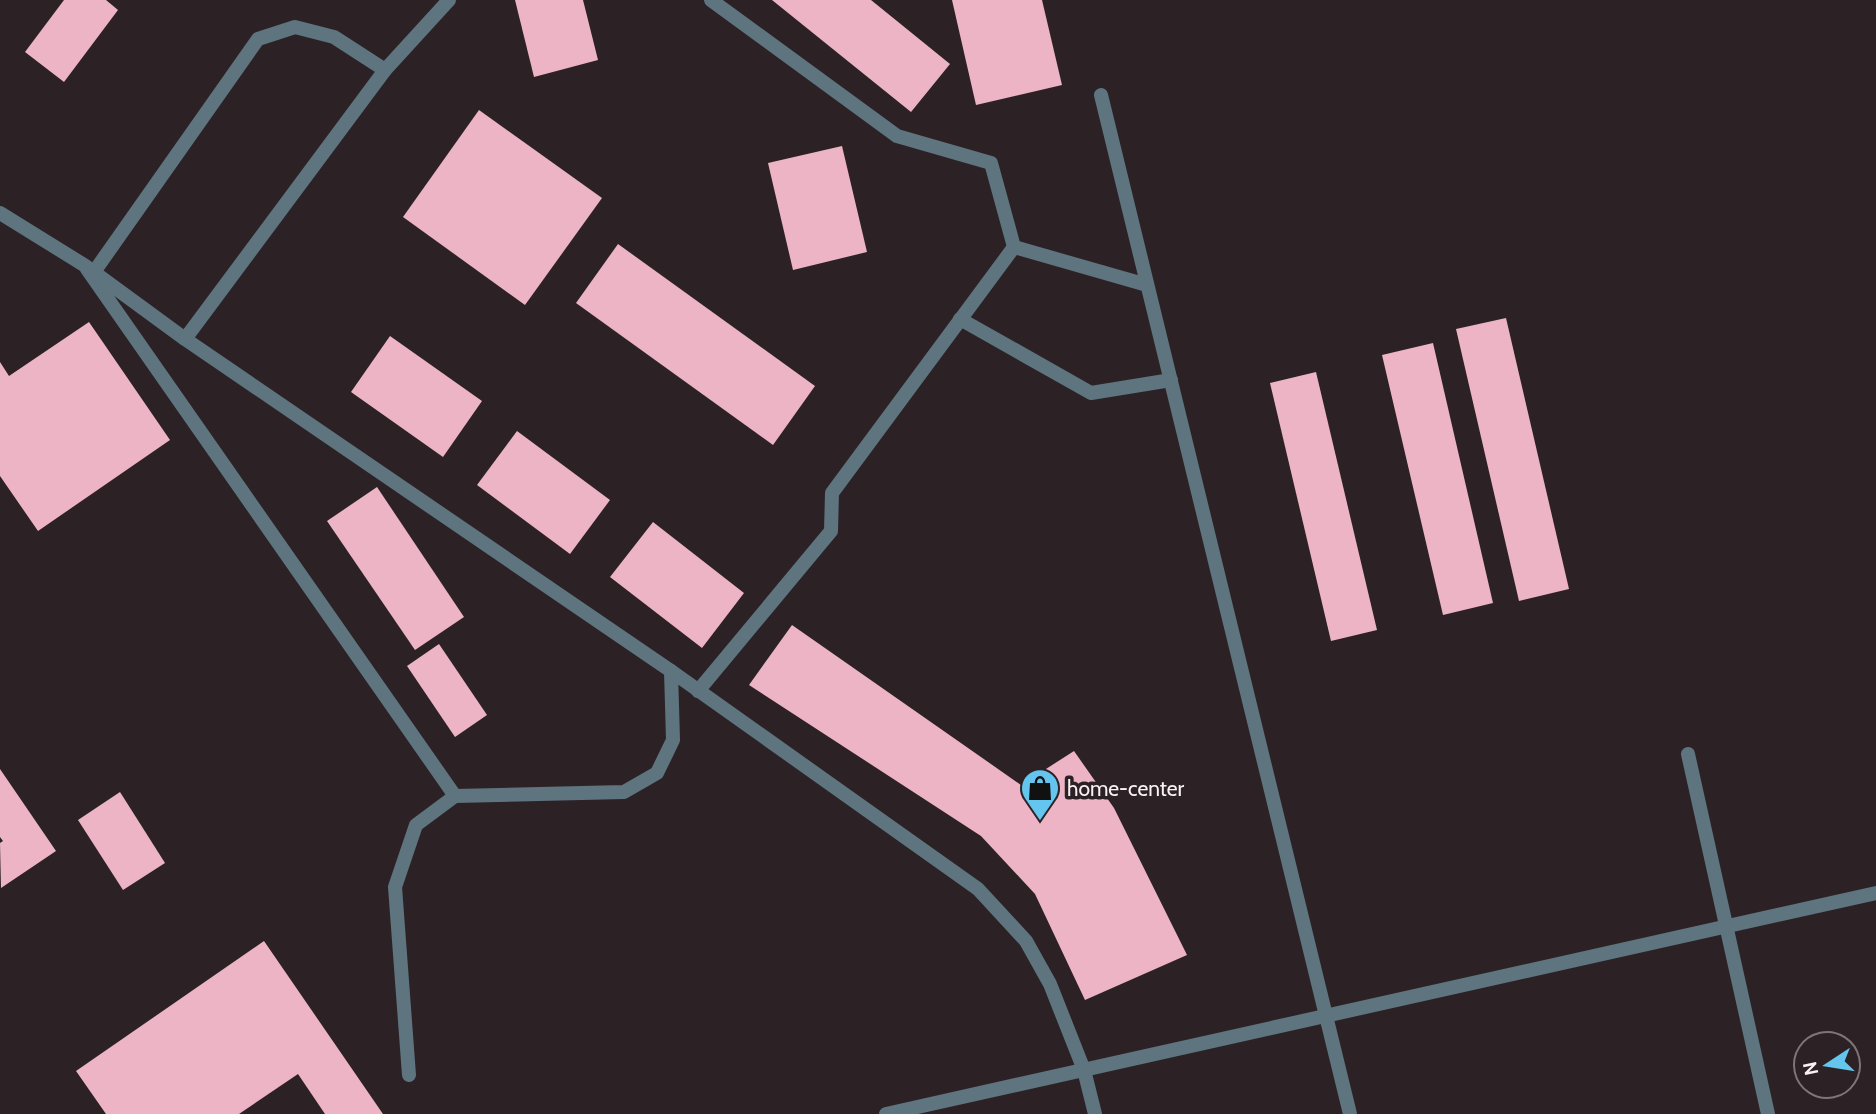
<svg xmlns="http://www.w3.org/2000/svg" width="1876" height="1114" font-family="Cabin,sans-serif">
	<style>
		.building { fill: #edb4c6 }
		.lines { fill: none; stroke-linecap: round; stroke-linejoin: round }
		.lane { stroke: #5e747f; stroke-width: 14 }
		.street { stroke: #5e747f; stroke-width: 14 }
		.labels { text-anchor: middle; dominant-baseline: central; stroke-width: 7; stroke-linejoin: round; paint-order: stroke }
		.poi-label { font-size: 21px; fill: #f9f1f3; stroke: #2c2225; text-anchor: start }
	</style>
	<rect width="100%" height="100%" fill="#2c2225"/>
	<g class="building">
		<path d="M64 0H106L118 10 64 82 25 52Z"/>
		<path d="M515 0H583L598 60 534 77Z"/>
		<path d="M772 0H871L950 64 911 112Z"/>
		<path d="M952 0H1042L1062 85 976 105Z"/>
		<path d="M479 110 602 198 525 305 403 217Z"/>
		<path d="M842 146 867 252 793 270 768 163Z"/>
		<path d="M618 244 815 386 773 445 576 303Z"/>
		<path d="M1506 318 1569 589 1519 601 1456 329Z"/>
		<path d="M89 322 170 440 38 531 0 476V362L9 376Z"/>
		<path d="M390 336 482 401 443 457 351 392Z"/>
		<path d="M1433 343 1493 603 1443 615 1382 355Z"/>
		<path d="M1316 372 1377 630 1331 641 1270 383Z"/>
		<path d="M517 431 610 500 570 554 477 485Z"/>
		<path d="M377 487 464 617 415 650 327 521Z"/>
		<path d="M653 522 744 593 702 648 610 577Z"/>
		<path d="M792 625 1021 785 1074 751 1114 808 1187 955 1085 1000 1035 894 981 836 749 685Z"/>
		<path d="M439 644 487 715 455 737 407 666Z"/>
		<path d="M0 769 56 851 1 888 0 843 3 841 0 837Z"/>
		<path d="M120 792 165 863 123 890 78 820Z"/>
		<path d="M264 941 383 1114H325L298 1074 239 1114H106L76 1071Z"/>
	</g>
	<g class="lines">
		<g class="lane">
			<path d="M711 0 897 136 991 163 1014 247"/>
			<path d="M1101 95 1350 1114"/>
			<path d="M87 269 455 796"/>
			<path d="M94 272 258 39 295 27 334 37 385 70"/>
			<path d="M960 319 1091 393 1171 380"/>
			<path d="M698 691 831 531 832 493 1014 247 1147 285"/>
			<path d="M1688 754 1768 1114"/>
			<path d="M409 1075 395 887 416 825 455 796 624 792 657 773 673 740 671 671"/>
		</g>
		<g class="street">
			<path d="M0 213 84 265 185 339 671 671 978 889 1026 941 1050 984 1084 1070 1095 1114"/>
			<path d="M185 339 385 70 449 0"/>
			<path d="M886 1114 1876 893"/>
		</g>
	</g>
	<defs>
		<symbol id="shop-pin" viewBox="-11 -11 22 30"><path d="M0 17L-7.5 6A9.5 9.5 0 1 1 7.5 6Z" fill="#64c5ee" stroke="#2c2225"/><path d="M-5-2.5h2.3a2.7 3.5 0 0 1 5.4 0H5L5.5 6h-11ZM-1.5-2.5h3a1.5 2.3 0 0 0-3 0Z" fill="#111"/></symbol>
	</defs>
	<g fill-rule="evenodd">
		<use href="#shop-pin" x="1018" y="766" width="44" height="60"/>
	</g>
	<g class="labels">
		<g class="poi-label">
			<text x="1067" y="788">home-center</text>
		</g>
	</g>
	<g transform="translate(1827 1065) rotate(258)"><circle r="33" fill="#2c2225" stroke="#7e7577" stroke-width="2"/>
	<path d="M0-5L12 26L0 18L-12 26Z" fill="#64c5ee"/>
	<text y="-10" font-size="19" font-weight="bold" text-anchor="middle" fill="#f9f1f3">N</text>
	</g>
</svg>
